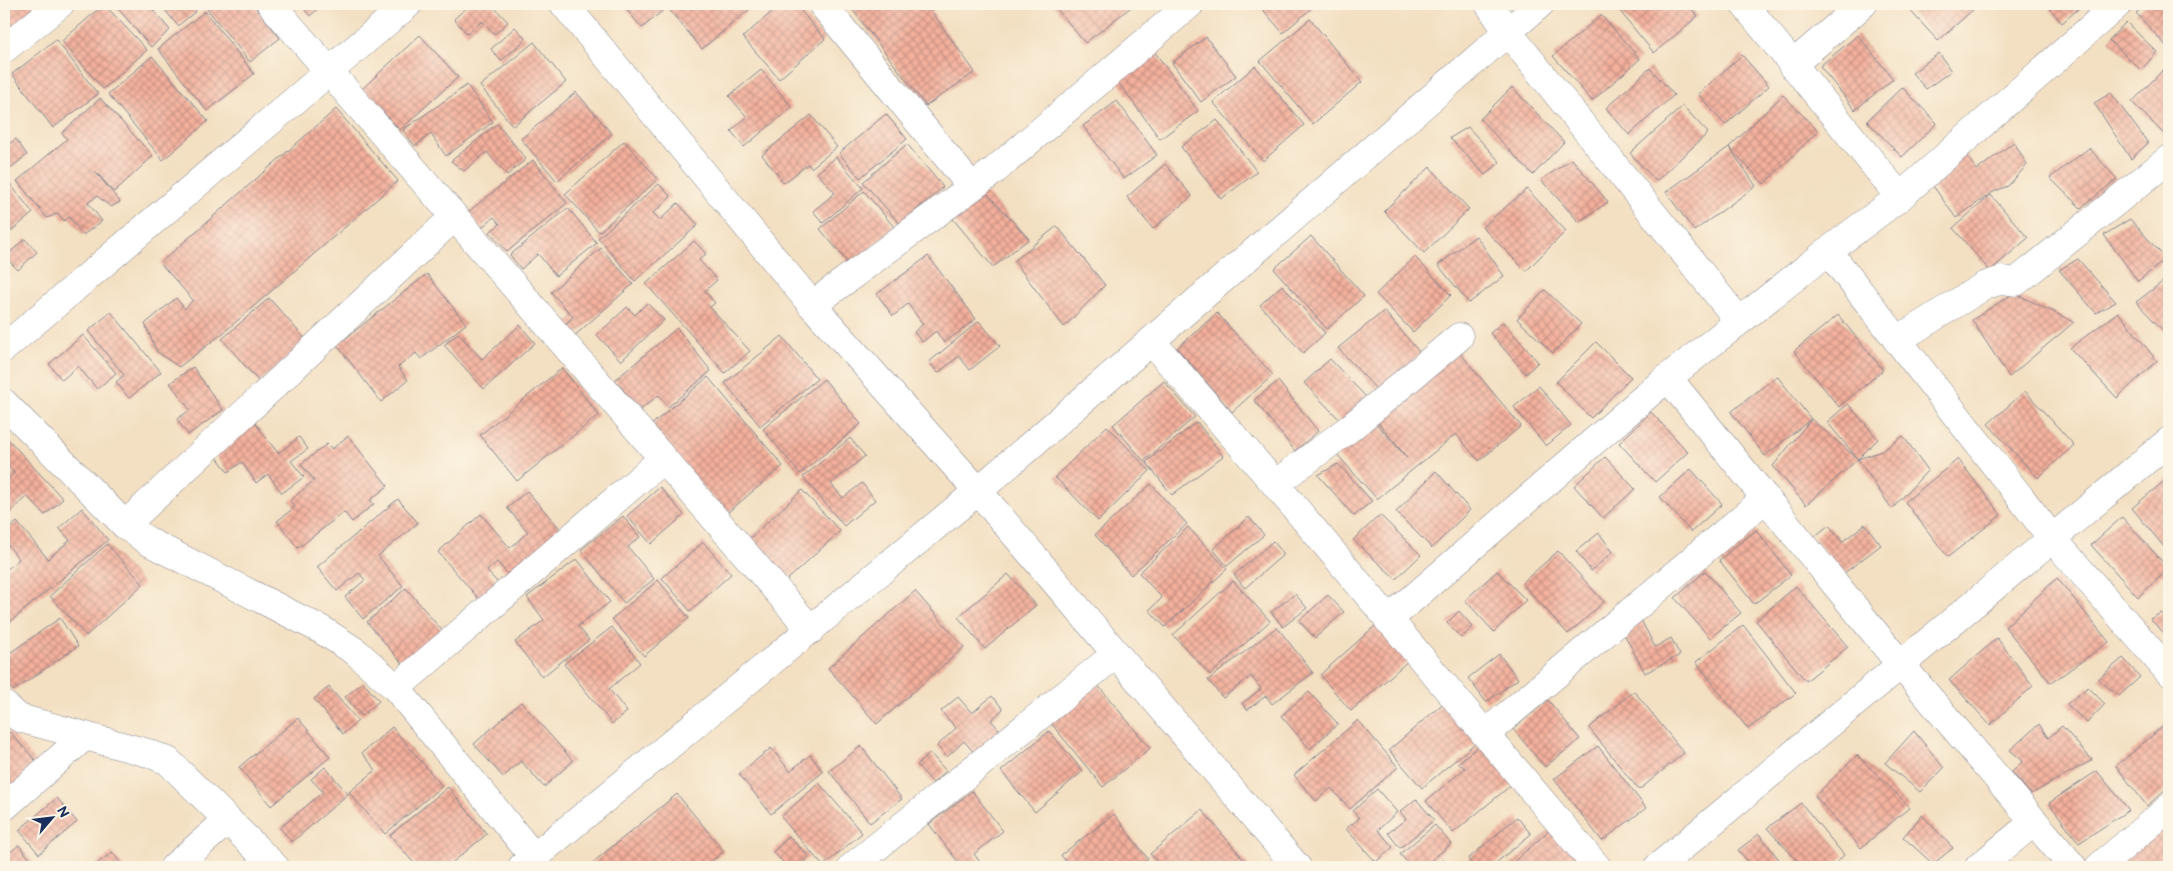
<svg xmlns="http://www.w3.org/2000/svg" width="2173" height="871" font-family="'Balsamiq Sans',sans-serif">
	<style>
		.building { fill: url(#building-cross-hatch) }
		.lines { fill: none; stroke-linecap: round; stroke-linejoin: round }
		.street-casing { stroke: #878790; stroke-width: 29 }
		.street { stroke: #fff; stroke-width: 28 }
	</style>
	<defs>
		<pattern id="building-cross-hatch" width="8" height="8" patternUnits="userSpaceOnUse" patternTransform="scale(1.25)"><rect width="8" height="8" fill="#f4b09c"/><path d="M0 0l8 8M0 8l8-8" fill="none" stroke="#c59082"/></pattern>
	</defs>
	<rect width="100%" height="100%" fill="#fcf5e5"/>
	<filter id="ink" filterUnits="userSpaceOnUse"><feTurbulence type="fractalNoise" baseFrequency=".02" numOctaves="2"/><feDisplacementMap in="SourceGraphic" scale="10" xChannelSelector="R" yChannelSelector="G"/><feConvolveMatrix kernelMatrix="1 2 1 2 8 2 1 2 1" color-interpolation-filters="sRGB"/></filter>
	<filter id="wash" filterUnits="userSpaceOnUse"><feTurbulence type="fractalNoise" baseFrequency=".0096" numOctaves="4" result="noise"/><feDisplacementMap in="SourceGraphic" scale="20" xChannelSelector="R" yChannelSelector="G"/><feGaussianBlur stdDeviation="1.12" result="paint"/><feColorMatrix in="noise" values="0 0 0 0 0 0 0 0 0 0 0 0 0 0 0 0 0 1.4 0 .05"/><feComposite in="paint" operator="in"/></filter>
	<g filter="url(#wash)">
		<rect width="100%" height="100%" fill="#f3dfc1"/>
		<g id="blocks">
			<g class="building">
				<path d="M4 4H46L4 39Z"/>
				<path d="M104 4 147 50 103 89 62 41Z"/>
				<path d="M114 4H148L170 30 151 47Z"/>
				<path d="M160 4H190L196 11 178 26Z"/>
				<path d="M203 4H253L280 38 250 62Z"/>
				<path d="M300 4H323L310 16Z"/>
				<path d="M471 4H491L508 22 495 34 482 21 467 34 454 19Z"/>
				<path d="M622 4H756L702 49 667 7 642 28Z"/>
				<path d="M781 4H795L825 39 779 79 743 37Z"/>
				<path d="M848 4H926L975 72 926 106Z"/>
				<path d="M1053 4H1135L1085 43Z"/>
				<path d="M1258 4H1312L1314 6 1283 33Z"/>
				<path d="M1614 4H1687L1698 16 1654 53Z"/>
				<path d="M1904 4H1973L1976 7 1938 41Z"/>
				<path d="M2046 4H2084L2062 23Z"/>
				<path d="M2147 4H2169V49L2136 13Z"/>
				<path d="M205 11 254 74 207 111 158 49Z"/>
				<path d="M1601 15 1640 59 1592 101 1553 56Z"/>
				<path d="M1310 19 1362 82 1313 124 1260 61Z"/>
				<path d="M2126 22 2157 52 2141 70 2109 40Z"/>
				<path d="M515 27 526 39 501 61 491 49Z"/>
				<path d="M420 35 458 77 400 130 362 89Z"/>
				<path d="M1858 35 1893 79 1855 110 1820 66Z"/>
				<path d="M1206 37 1236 76 1201 102 1172 63Z"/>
				<path d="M56 40 98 94 53 128 12 74Z"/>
				<path d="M534 42 566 82 513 126 480 86Z"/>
				<path d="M1154 51 1198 111 1160 139 1116 79Z"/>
				<path d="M1939 53 1951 71 1926 89 1912 73Z"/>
				<path d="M1742 55 1769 86 1725 125 1698 94Z"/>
				<path d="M152 56 208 121 163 160 108 94Z"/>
				<path d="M1255 66 1304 125 1263 161 1213 102Z"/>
				<path d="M1650 68 1674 95 1629 135 1606 108Z"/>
				<path d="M761 70 792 107 744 147 731 131 747 117 729 96Z"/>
				<path d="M2163 70 2169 77V139L2132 102Z"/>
				<path d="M467 85 493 122 446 156 431 134 415 146 403 130Z"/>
				<path d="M1512 87 1564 142 1533 175 1480 119Z"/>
				<path d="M1902 87 1937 123 1902 157 1867 121Z"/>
				<path d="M576 92 612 134 557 181 521 139Z"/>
				<path d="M2111 93 2148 143 2131 159 2094 103Z"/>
				<path d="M1783 95 1818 131 1764 184 1729 147 1756 186 1694 231 1666 192 1729 147Z"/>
				<path d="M100 98 153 156 114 192 95 171 120 202 111 207 97 196 88 203 102 221 83 235 69 217 64 221 58 213 47 218 17 181 67 139 62 133Z"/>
				<path d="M1117 101 1157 155 1124 179 1083 126Z"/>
				<path d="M1683 106 1708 133 1656 181 1630 153Z"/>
				<path d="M336 109 398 181 222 334 179 367 157 352 145 324 176 298 185 309 193 300 160 263Z"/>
				<path d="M886 114 907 139 860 178 839 153Z"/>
				<path d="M811 115 837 147 811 168 808 164 784 183 762 155Z"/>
				<path d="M1217 120 1257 172 1221 199 1181 147Z"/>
				<path d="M497 124 526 159 507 175 487 152 464 171 451 161Z"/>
				<path d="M1468 127 1500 162 1485 175 1450 138Z"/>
				<path d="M16 139 27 155 4 173V143L6 146Z"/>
				<path d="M624 141 658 179 599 232 565 194Z"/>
				<path d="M2014 142 2027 165 2008 186 1993 192 1956 218 1926 176 1962 150 1977 170Z"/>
				<path d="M907 144 943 187 900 224 863 182Z"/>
				<path d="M2089 148 2117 179 2081 208 2050 178Z"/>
				<path d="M836 157 863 188 823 223 813 211 835 193 817 173Z"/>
				<path d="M1572 159 1608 202 1579 222 1541 180Z"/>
				<path d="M533 160 567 203 507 252 490 232 500 224 494 217 481 228 468 212Z"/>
				<path d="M1165 164 1192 196 1153 229 1127 197Z"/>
				<path d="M1430 167 1469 209 1424 253 1384 211Z"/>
				<path d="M7 180 33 213 4 237V183Z"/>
				<path d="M659 184 671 197 653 213 660 220 678 203 698 225 635 281 598 238Z"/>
				<path d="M1527 189 1566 231 1526 271 1482 227Z"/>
				<path d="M984 190 1029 239 993 267 953 219Z"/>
				<path d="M864 191 894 227 850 265 820 229Z"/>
				<path d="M1991 195 2028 238 1990 271 1953 228Z"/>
				<path d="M568 208 597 243 556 276 538 254 521 269 510 255Z"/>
				<path d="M2130 219 2166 259 2138 281 2104 235Z"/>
				<path d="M1057 226 1105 285 1064 327 1014 261Z"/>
				<path d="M1311 236 1364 296 1327 329 1274 269Z"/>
				<path d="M1476 236 1504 276 1469 303 1438 265Z"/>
				<path d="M25 239 37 252 18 270 5 257Z"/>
				<path d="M694 241 706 254 699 260 717 280 705 291 715 303 710 307 750 351 725 373 646 284Z"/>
				<path d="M601 248 633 284 572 338 562 327 573 317 551 292Z"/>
				<path d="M928 256 976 319 944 343 936 331 922 342 914 332 923 324 908 304 893 316 877 294Z"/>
				<path d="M1415 257 1451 295 1413 332 1376 294Z"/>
				<path d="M2078 259 2116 302 2096 313 2059 270Z"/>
				<path d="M427 274 466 324 421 359 416 353 398 367 408 380 381 402 337 345Z"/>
				<path d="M2169 277V337L2136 302Z"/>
				<path d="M1282 285 1325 333 1303 353 1260 305Z"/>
				<path d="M1545 290 1581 324 1553 353 1517 319Z"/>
				<path d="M2014 293 2074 322 2009 377 1972 320Z"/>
				<path d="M269 298 307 341 259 382 222 339Z"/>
				<path d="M647 303 664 320 621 361 597 335 627 307 635 315Z"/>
				<path d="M1384 311 1421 354 1377 390 1338 348Z"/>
				<path d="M111 312 161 372 129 398 116 382 124 375 88 331Z"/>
				<path d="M2118 312 2157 361 2117 398 2070 348Z"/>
				<path d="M1217 313 1273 375 1232 412 1177 348Z"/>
				<path d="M1838 315 1883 370 1839 407 1794 351Z"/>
				<path d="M979 321 1000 346 970 370 959 356 938 373 929 362Z"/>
				<path d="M1503 322 1538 362 1526 374 1490 333Z"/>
				<path d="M520 325 535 343 484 389 444 345 458 333 482 359Z"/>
				<path d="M677 328 711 371 668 407 659 395 640 410 615 380Z"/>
				<path d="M83 335 116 373 97 389 78 366 62 380 49 364Z"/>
				<path d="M782 336 817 379 760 426 725 383Z"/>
				<path d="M1596 342 1631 377 1591 418 1556 382Z"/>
				<path d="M1455 347 1521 426 1479 461 1456 434 1377 499 1335 452 1373 420 1407 458 1373 416Z"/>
				<path d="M1330 359 1367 398 1343 423 1304 383Z"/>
				<path d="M193 367 223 410 188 435 177 419 190 410 170 383Z"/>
				<path d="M562 368 599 415 517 481 480 435Z"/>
				<path d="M1777 376 1811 419 1858 459 1827 422 1848 404 1878 439 1858 459 1806 505 1773 466 1811 419 1765 456 1731 412Z"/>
				<path d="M708 377 783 466 726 514 651 425Z"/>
				<path d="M824 379 861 424 800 474 763 429Z"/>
				<path d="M1164 381 1195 417 1144 461 1113 425Z"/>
				<path d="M1278 381 1318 431 1295 451 1254 400Z"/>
				<path d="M1539 386 1571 425 1546 446 1514 407Z"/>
				<path d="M2025 391 2074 445 2038 478 1988 424Z"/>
				<path d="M1651 412 1688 452 1655 482 1619 443Z"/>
				<path d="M254 422 278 453 299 437 308 449 291 461 304 477 282 493 268 474 256 483 242 462 228 472 214 453Z"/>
				<path d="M1197 422 1223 456 1172 495 1146 462Z"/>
				<path d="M1107 426 1150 471 1098 521 1055 477Z"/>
				<path d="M348 436 388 486 370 500 374 504 352 522 344 512 298 548 277 521 295 507 290 501 314 480 301 464 327 444 332 449Z"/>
				<path d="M1903 436 1928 470 1892 509 1858 459 1882 451Z"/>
				<path d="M6 437 63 499 45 515 27 496 4 518V483L14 473 4 462V439Z"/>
				<path d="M850 438 865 456 831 484 843 498 862 483 875 500 844 526 803 477Z"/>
				<path d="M1605 457 1635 489 1603 518 1574 486Z"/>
				<path d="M1958 459 2001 515 1948 557 1905 502Z"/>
				<path d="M1338 464 1372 501 1354 516 1318 475Z"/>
				<path d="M1691 469 1722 504 1691 532 1660 497Z"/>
				<path d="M1436 471 1470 510 1432 548 1396 512Z"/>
				<path d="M2169 477V553L2132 508Z"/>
				<path d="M1151 484 1187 524 1131 575 1095 535Z"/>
				<path d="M660 487 684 515 651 544 627 516Z"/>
				<path d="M802 490 840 531 784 583 746 542Z"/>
				<path d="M527 491 564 533 512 579 497 562 487 571 498 583 479 599 438 552 481 514 510 548 528 532 507 508Z"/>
				<path d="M398 499 418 523 378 556 403 586 363 619 345 597 365 580 359 573 337 591 317 567Z"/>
				<path d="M82 508 108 540 4 627V607L10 602 4 595V572L19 559 4 540V533L17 522 48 559 70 540 59 528Z"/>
				<path d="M1380 515 1421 555 1396 579 1353 540Z"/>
				<path d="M623 516 640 537 628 547 654 579 624 603 581 550Z"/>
				<path d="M1249 517 1264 535 1227 566 1213 549Z"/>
				<path d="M2122 517 2169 569 2138 597 2091 545Z"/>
				<path d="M1865 524 1881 545 1843 574 1814 537 1829 525 1842 542Z"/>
				<path d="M1188 527 1227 569 1165 627 1149 610 1162 598 1139 573Z"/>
				<path d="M1756 530 1791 575 1754 604 1719 560Z"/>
				<path d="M1599 533 1613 552 1591 571 1576 551Z"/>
				<path d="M1273 541 1284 554 1245 588 1234 575Z"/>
				<path d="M703 542 731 574 690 611 662 578Z"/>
				<path d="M107 544 143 584 86 636 50 596Z"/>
				<path d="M1558 551 1604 602 1568 634 1522 583Z"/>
				<path d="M577 559 610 602 578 626 589 640 542 677 515 642 544 620 527 597Z"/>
				<path d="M1497 571 1526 600 1494 632 1465 600Z"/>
				<path d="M1705 571 1741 613 1710 638 1675 598Z"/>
				<path d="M1008 574 1036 605 985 649 958 617Z"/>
				<path d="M2057 578 2109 642 2051 683 2005 627Z"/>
				<path d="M658 580 689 618 644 656 612 619Z"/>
				<path d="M1233 581 1270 621 1210 675 1173 635Z"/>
				<path d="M1796 586 1848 647 1806 681 1756 621Z"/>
				<path d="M406 588 445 634 406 668 367 622Z"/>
				<path d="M915 591 964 647 877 724 828 668Z"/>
				<path d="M1295 594 1307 608 1283 627 1271 612Z"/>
				<path d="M1328 595 1344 612 1315 638 1299 621Z"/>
				<path d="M1459 611 1473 627 1461 638 1447 623Z"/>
				<path d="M2161 613 2169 618 2168 637 2150 619Z"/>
				<path d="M60 618 78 646 13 691 4 679V657Z"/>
				<path d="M1641 620 1655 647 1671 638 1680 655 1645 673 1622 630Z"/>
				<path d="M1376 625 1408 661 1351 711 1320 675Z"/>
				<path d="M1743 625 1796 693 1748 729 1696 662Z"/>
				<path d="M612 627 640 663 609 689 627 712 612 724 564 664Z"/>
				<path d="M1277 627 1313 673 1272 704 1266 696 1247 710 1242 703 1261 689 1251 676 1223 698 1208 680Z"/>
				<path d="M1997 638 2033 686 1990 725 1949 680Z"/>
				<path d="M1499 654 1518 679 1486 702 1468 678Z"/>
				<path d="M2123 658 2140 677 2119 696 2098 679Z"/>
				<path d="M363 682 379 701 362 716 345 697Z"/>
				<path d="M1096 683 1150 748 1103 787 1050 722Z"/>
				<path d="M329 687 358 721 343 734 314 699Z"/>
				<path d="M2088 687 2105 704 2087 723 2067 704Z"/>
				<path d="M1634 691 1684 753 1639 790 1589 728Z"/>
				<path d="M1309 692 1338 724 1310 749 1281 716Z"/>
				<path d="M992 696 1003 709 991 720 1002 733 977 756 964 741 947 757 937 746 956 728 941 711 958 697 972 713Z"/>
				<path d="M1548 700 1580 739 1545 767 1513 729Z"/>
				<path d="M1446 701 1479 740 1422 788 1389 750Z"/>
				<path d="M521 702 573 761 544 787 521 761 503 777 474 744Z"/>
				<path d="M298 718 330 757 271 806 239 767Z"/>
				<path d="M1358 720 1398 767 1350 809 1331 788 1316 801 1294 775Z"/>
				<path d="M2167 723 2169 726V786L2147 806 2116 766Z"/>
				<path d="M2039 724 2048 738 2062 726 2092 760 2031 794 2012 772 2023 761 2010 750Z"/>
				<path d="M392 727 442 786 385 834 349 792 376 770 362 753Z"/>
				<path d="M1049 731 1083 771 1035 812 1001 771Z"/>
				<path d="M1914 731 1944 768 1920 792 1885 763Z"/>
				<path d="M10 732 41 767 4 800V737Z"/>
				<path d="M1482 743 1515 782 1453 833 1426 801 1465 768 1458 763Z"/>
				<path d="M861 746 902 799 870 823 829 771Z"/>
				<path d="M1598 746 1646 808 1602 841 1554 779Z"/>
				<path d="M771 748 790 771 810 755 823 772 771 814 739 774Z"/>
				<path d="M930 753 946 771 933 783 917 765Z"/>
				<path d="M1857 755 1910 807 1861 848 1815 796Z"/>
				<path d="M325 767 348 794 292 842 280 828 323 792 311 779Z"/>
				<path d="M2097 771 2129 810 2079 843 2049 803Z"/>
				<path d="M819 783 862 833 823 866 781 817Z"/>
				<path d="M448 787 487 834 447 867H417L390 835Z"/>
				<path d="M1377 789 1397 812 1378 830 1393 847 1376 862 1346 829 1359 818 1353 811Z"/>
				<path d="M972 791 1003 831 974 854 982 865 979 867H962L929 824Z"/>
				<path d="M677 794 724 851 705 867H587Z"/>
				<path d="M57 798 77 822 39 854 19 830Z"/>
				<path d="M1416 799 1434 820 1400 848 1388 833 1406 819 1400 812Z"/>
				<path d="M1801 803 1844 855 1832 867H1803L1767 828Z"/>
				<path d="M1202 810 1250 867H1162L1150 854Z"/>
				<path d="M2169 812V867H2101Z"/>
				<path d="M1114 814 1148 859 1137 867H1070L1061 855Z"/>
				<path d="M1922 815 1953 848 1933 864 1903 837Z"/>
				<path d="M1517 817 1531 834 1491 867H1475L1468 859Z"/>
				<path d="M1435 825 1451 844 1423 867H1411L1400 854Z"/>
				<path d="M1554 826 1592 867H1508Z"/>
				<path d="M1759 834 1785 867H1753L1738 850Z"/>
				<path d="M789 836 809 857 798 867H788L773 852Z"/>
				<path d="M19 845 36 867H4V857Z"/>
				<path d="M112 852 124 867H93Z"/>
				<path d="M1444 859 1452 867H1435Z"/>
			</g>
		</g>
	</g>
	<g filter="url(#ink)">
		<use href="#blocks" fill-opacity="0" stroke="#878790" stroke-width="1"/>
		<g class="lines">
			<defs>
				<g id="street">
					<path d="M271 4 811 630"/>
					<path d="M564 4 812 305 978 491 1297 867"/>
					<path d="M822 4 971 186"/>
					<path d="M1489 4 1507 31 1739 321"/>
					<path d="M1744 4 1900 197"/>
					<path d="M4 49 60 4"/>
					<path d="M1792 65 1863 4"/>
					<path d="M1828 251 2052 538 2169 672"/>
					<path d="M812 305 995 170 1190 4"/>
					<path d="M1897 340 1984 286 2002 280 2016 282 2169 159"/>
					<path d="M1151 341 1275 484 1597 867"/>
					<path d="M4 348 408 4"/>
					<path d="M1668 378 1901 665 2073 867"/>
					<path d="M4 403 125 525 149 542 322 630 356 652 396 688 534 857"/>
					<path d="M1275 484 1350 428 1459 337"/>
					<path d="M125 525 454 217"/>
					<path d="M1388 620 1660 384 1828 251 1900 197 2118 4"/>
					<path d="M396 688 663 459"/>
					<path d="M4 705 19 718 148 753 168 761 275 867"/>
					<path d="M1485 734 1766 498"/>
					<path d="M4 807 85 736"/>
					<path d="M174 867 228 820"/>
					<path d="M522 867 978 491 1540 4"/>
					<path d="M852 867 1116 654"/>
					<path d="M1658 867 2169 441"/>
					<path d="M1979 867 2034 822"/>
					<path d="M2099 867 2169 808"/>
				</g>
			</defs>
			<use href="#street" class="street-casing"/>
			<use href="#street" class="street"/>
		</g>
	</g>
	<rect width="2173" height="871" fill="none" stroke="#fcf5e5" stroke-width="20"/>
	<g transform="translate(52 818) rotate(62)" stroke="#fcf5e5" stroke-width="4" paint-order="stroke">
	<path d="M0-4L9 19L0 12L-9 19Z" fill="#1b2f5e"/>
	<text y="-8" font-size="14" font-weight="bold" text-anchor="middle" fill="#1b2f5e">N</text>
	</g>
</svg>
